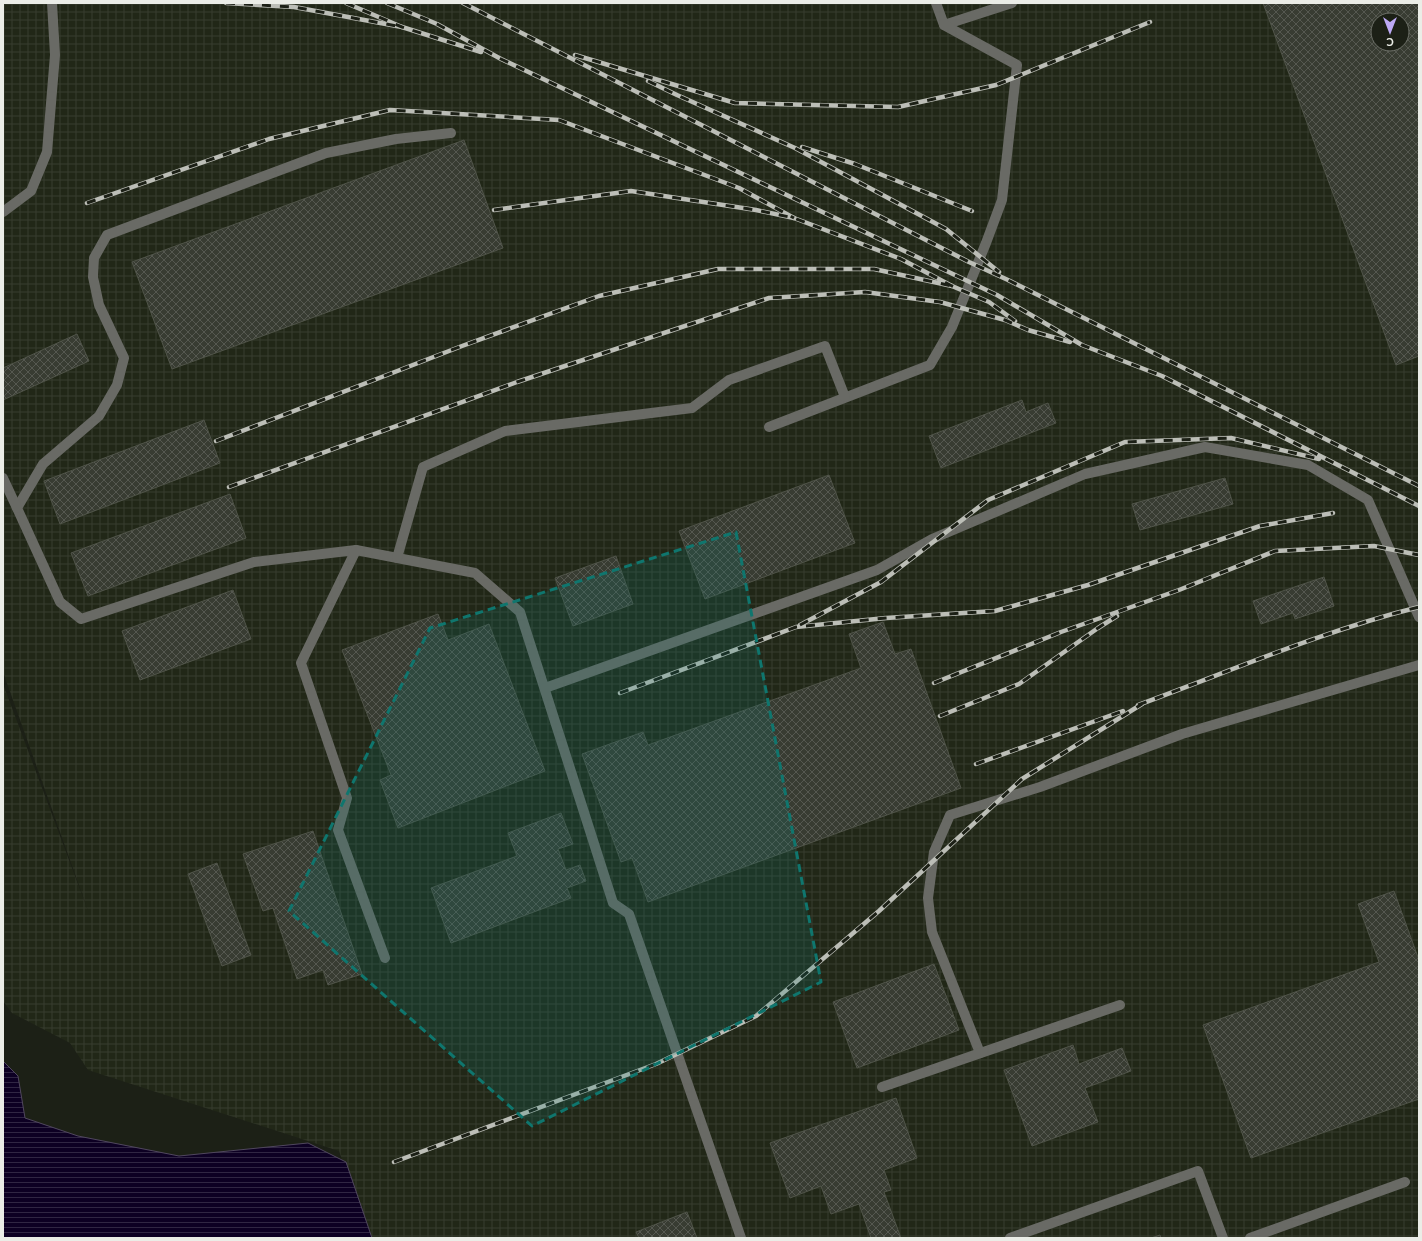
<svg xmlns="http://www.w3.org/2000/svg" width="1422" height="1241" font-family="Lato,sans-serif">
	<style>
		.industrial { fill: url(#industrial-grid); fill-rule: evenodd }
		.water { fill: url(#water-rules); stroke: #50475e }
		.building { fill: url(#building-cross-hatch); stroke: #505449; fill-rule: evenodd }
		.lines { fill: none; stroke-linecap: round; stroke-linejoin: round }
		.lane { stroke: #696a65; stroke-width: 10 }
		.rail-casing { stroke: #bcbeb7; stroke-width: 4.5 }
		.rail { stroke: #1c2016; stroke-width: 3; stroke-dasharray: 9; stroke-linecap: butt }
		.marked { fill: #0f766e; fill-opacity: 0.2; stroke: #0f766e; stroke-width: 3; stroke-dasharray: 8 5; stroke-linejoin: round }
	</style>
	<defs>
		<pattern id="industrial-grid" width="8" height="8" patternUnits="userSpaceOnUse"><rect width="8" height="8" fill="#212717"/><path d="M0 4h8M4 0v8" fill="none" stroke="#373c2e"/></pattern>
		<pattern id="water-rules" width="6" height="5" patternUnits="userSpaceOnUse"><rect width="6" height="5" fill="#0d0023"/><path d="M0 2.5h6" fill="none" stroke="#302643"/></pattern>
		<pattern id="building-cross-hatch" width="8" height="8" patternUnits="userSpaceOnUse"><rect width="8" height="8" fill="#383c32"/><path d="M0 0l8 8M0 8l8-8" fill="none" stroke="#555850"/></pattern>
	</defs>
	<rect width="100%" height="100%" fill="#1c2016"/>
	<path class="industrial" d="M3 3H1419V1238H370L339 1151 88 1070 70 1043 12 1013 3 1001V684L90 916 3 672ZM1378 20H1402V44H1378Z"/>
	<path class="water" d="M3 1061 18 1076 25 1118 78 1136 179 1156 308 1143 346 1162 372 1238H3Z"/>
	<g class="building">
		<path d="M1263 3H1419V356L1396 365ZM1378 20H1402V44H1378Z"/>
		<path d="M464 140 503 248 172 369 132 262Z"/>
		<path d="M77 334 89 361 3 400V368Z"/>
		<path d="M1022 400 1026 412 1048 403 1056 423 941 468 929 436Z"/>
		<path d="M204 420 220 463 60 524 44 481Z"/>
		<path d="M829 475 855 543 705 599 679 531Z"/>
		<path d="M1225 478 1233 504 1140 530 1132 504Z"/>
		<path d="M230 494 246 538 88 596 71 553Z"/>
		<path d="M616 556 633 604 573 626 555 578Z"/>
		<path d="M1324 577 1334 606 1295 619 1293 613 1261 624 1253 601Z"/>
		<path d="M233 590 251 639 140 680 122 631Z"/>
		<path d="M438 614 448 640 489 624 545 771 398 828 380 780 391 775 342 650Z"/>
		<path d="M883 622 895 654 911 649 961 788 648 902 632 858 621 862 582 754 643 732 648 745 861 668 849 634Z"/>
		<path d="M561 813 573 844 558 849 566 870 580 865 586 881 567 888 571 898 451 943 431 888 517 856 508 833Z"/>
		<path d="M313 831 362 974 328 985 323 970 297 979 273 908 263 911 243 854Z"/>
		<path d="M217 863 251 955 222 966 188 874Z"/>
		<path d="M1394 891 1419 960V1099L1251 1158 1203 1025 1379 962 1358 904Z"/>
		<path d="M934 964 959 1030 857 1068 833 1002Z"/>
		<path d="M1073 1045 1079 1064 1122 1048 1131 1071 1085 1088 1098 1122 1032 1146 1004 1070Z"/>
		<path d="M896 1098 917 1158 884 1170 891 1190 884 1192 901 1238H871L859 1204 831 1214 821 1186 790 1198 770 1143Z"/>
		<path d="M687 1212 697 1238H639L636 1232Z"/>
		<path d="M1160 1235 1161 1238H1151Z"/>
	</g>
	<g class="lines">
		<g class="lane">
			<path d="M944 25 1012 3"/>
			<path d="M451 133 396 139 326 153 107 235 94 258 93 277 99 305 124 358 117 385 99 416 43 464 17 508 60 602 81 619 254 562 356 550 475 573 520 612 613 903 629 914 741 1238"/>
			<path d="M3 212 31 191 47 152 55 55 52 3"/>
			<path d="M769 427 930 365 952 327 986 243 1002 200 1017 65 944 25 936 3"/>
			<path d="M3 478 17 508"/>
			<path d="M356 550 301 663 347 798 338 830 385 958"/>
			<path d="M397 558 423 467 505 431 692 408 729 380 825 346 845 397"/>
			<path d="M545 688 877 570 932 539 1085 474 1205 447 1308 465 1368 500 1419 617"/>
			<path d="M980 1053 932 932 928 898 934 852 950 815 1040 787 1182 734 1419 665"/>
			<path d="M882 1087 1120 1005"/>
			<path d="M1010 1238 1198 1171 1223 1238"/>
			<path d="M1250 1238 1405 1182"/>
		</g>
		<defs>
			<g id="rail">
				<path d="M226 3 294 7 402 27"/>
				<path d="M346 3 402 27 481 52"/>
				<path d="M387 3 437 24 501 59 997 295 1082 345 1162 376 1419 506"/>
				<path d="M463 3 969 262 1008 280 1419 486"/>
				<path d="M575 55 735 103 898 107 996 85 1150 22"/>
				<path d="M648 81 677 95 795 148 946 229 999 272"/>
				<path d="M802 147 855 164 972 211"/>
				<path d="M87 203 269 139 390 110 559 120 739 188 794 218"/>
				<path d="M494 210 631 191 756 210 794 218 901 259 952 286 989 302 1015 321"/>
				<path d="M216 441 462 346 599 296 718 269H874L952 286"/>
				<path d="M229 487 517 382 769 298 865 292 940 302 1005 320 1028 330 1070 342"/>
				<path d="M800 625 881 582 988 500 1125 442 1231 438 1319 459"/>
				<path d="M934 683 1061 632 1179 590 1275 551 1374 546 1419 555"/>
				<path d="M620 693 796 627 886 618 995 611 1088 585 1260 526 1333 513"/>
				<path d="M1138 705C1231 671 1322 631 1419 607"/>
				<path d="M940 716 1019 684 1098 628 1117 616"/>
				<path d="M976 764 1123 711"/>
				<path d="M394 1162 656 1064 756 1016 879 911 1022 779 1142 704"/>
			</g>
		</defs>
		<use href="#rail" class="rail-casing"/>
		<use href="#rail" class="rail"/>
	</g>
	<path class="marked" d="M736 532 821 982 532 1126 289 911 430 628Z"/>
	<rect width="1422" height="1241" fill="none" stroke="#ebede7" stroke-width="8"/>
	<g transform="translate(1390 32) rotate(180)"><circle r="19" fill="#1c2016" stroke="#6f726a"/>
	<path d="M0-3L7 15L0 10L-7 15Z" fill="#bda9f5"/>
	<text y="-6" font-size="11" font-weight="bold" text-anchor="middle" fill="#ebede7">С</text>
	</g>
</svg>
